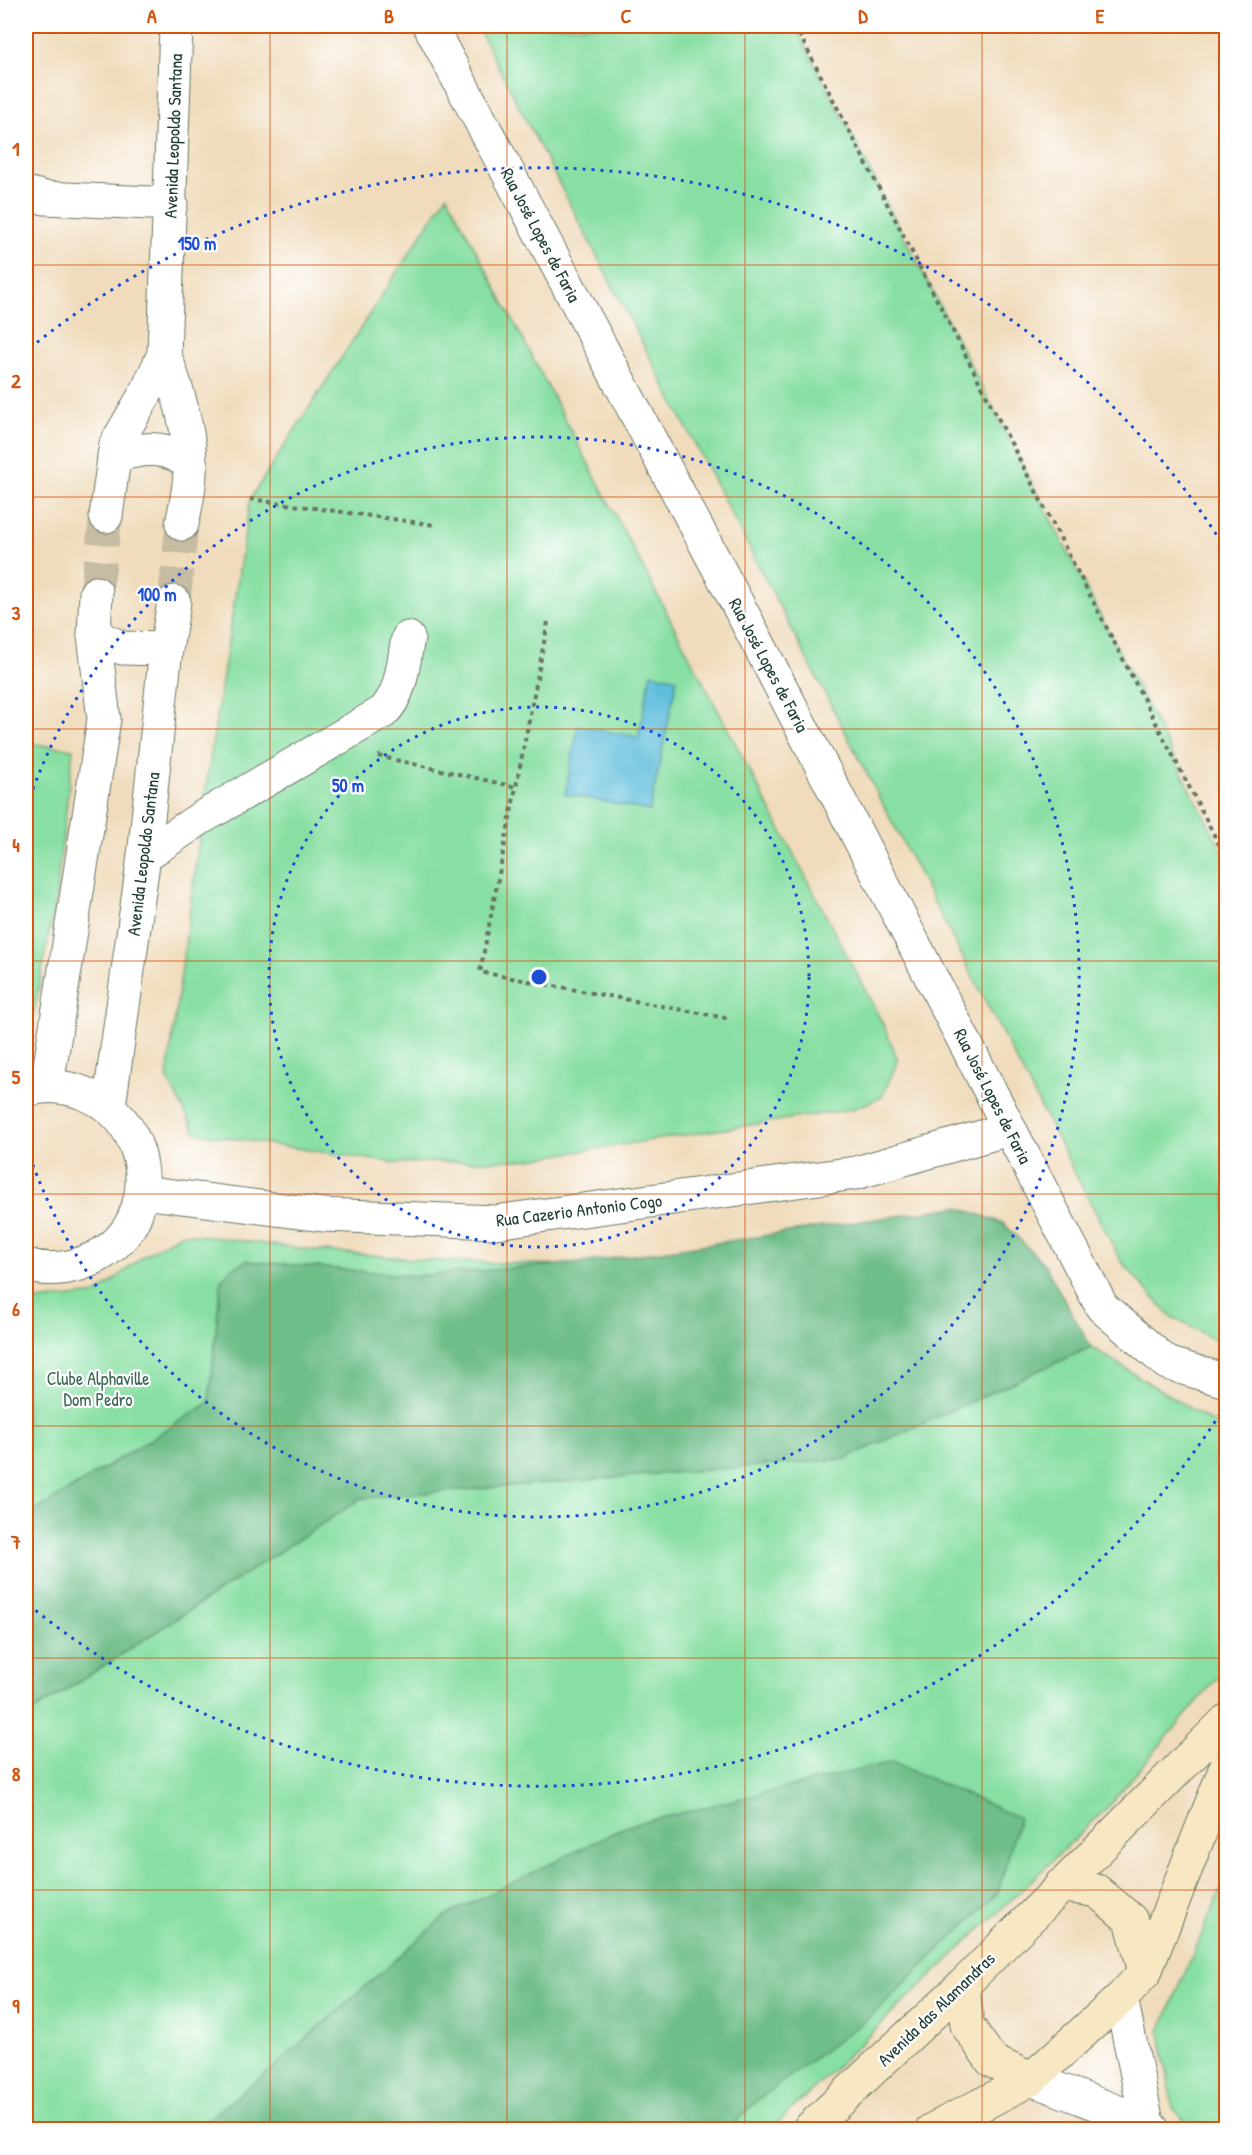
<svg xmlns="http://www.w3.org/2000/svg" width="1252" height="2155" font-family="'Patrick Hand',sans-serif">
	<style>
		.green { fill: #88dfa3; stroke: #548e6c; stroke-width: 1.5 }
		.forest { fill: #6ebe89; stroke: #467e5e; stroke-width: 1.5 }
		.water { fill: #5dbddb; stroke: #3e7d88; stroke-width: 1.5 }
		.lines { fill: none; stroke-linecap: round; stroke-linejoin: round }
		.street-tunnel { stroke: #c6bca1; stroke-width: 33; stroke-dasharray: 33 16; stroke-linecap: butt }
		.street-casing { stroke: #687564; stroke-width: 35 }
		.secondary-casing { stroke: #687564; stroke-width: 35 }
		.path { stroke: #687564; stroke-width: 4; stroke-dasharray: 4.5 4.5; stroke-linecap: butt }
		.street { stroke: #fff; stroke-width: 33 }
		.secondary { stroke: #f7e8c3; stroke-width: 33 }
		.grid { fill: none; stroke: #d45610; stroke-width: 1.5; stroke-opacity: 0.55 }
		.ring { fill: none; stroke: #1d4ed8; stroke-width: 3; stroke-dasharray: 3 6 }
		.labels { text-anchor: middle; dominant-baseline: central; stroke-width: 4.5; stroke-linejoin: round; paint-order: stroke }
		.street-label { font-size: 18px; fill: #1f3d34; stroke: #fff }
		.park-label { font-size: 18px; fill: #396650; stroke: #fff }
		.centre { fill: #1d4ed8; stroke: #fff; stroke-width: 3 }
		.ring-label { font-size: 18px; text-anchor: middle; font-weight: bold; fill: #1d4ed8; stroke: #fff; stroke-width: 4.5; stroke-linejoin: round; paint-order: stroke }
		.neatline { fill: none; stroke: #d45610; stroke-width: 2 }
		.grid-label { font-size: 20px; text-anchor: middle; font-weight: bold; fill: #d45610 }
	</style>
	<rect width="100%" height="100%" fill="#fff"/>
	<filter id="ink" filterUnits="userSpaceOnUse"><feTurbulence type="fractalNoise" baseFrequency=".0167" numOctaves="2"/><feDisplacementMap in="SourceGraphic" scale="12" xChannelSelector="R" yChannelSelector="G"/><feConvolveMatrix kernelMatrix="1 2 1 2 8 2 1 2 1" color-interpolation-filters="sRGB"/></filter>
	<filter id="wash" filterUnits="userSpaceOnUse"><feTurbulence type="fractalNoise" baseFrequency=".008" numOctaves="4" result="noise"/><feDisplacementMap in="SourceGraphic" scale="24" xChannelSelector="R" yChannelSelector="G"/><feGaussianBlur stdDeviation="1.35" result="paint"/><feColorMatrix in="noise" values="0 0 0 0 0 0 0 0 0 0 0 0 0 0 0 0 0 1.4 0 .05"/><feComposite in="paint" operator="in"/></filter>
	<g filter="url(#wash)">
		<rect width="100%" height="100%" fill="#f0dcbc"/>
		<g class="green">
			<path d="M477 26H795L1226 858V1341L1219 1342 1170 1316 1121 1261Z"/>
			<path d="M447 195 885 1028 898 1061 882 1097 853 1109 524 1160 395 1163 196 1133 167 1078 209 767 250 499Z"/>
			<path d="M26 743 73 749 56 897 30 1034 26 1041Z"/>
			<path d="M182 1233 312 1250 439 1261 559 1265 416 1276 247 1261 221 1280 209 1403 26 1517V1296L37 1301 97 1294 143 1256Z"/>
			<path d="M1091 1347 1226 1431V1668L1104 1811 771 2129 26 2130V1716L362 1498 844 1459Z"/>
			<path d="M1226 1878V2129H1192L1173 2108 1160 2031Z"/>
		</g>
		<g class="forest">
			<path d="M957 1207 1003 1223 1044 1264 1091 1347 844 1459 362 1498 26 1716V1517L209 1403 221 1280 231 1268 247 1261 416 1276 581 1263Z"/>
			<path d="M892 1762 1019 1818 998 1893 869 2018 756 2101 729 2129H195L274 2067 445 1916 627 1826Z"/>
		</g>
		<path class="water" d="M651 673 677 679 650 811 565 794 578 726 638 737Z"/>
	</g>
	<g filter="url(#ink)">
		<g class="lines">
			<g class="street-tunnel">
				<path d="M96 593 106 516"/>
				<path d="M174 602 182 524"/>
			</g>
			<defs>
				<g id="street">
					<path d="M430 26 746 620 1102 1307 1167 1363 1226 1381"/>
					<path d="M26 193 45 198 171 204"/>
					<path d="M164 354C176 384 190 431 190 463 191 483 186 505 182 524"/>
					<path d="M114 456C143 448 167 444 191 465"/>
					<path d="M106 516 116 444 147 391 164 354 176 26"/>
					<path d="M94 635 122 648 166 649"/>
					<path d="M144 856 201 818 383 712C402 694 403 663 408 638"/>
					<path d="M47 1085 104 719 94 635 96 593"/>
					<path d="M26 1090C50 1083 74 1087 96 1099 137 1122 153 1174 134 1218 116 1258 65 1277 26 1265"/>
					<path d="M109 1106 144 856 166 649 174 602"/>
					<path d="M142 1192 323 1215 495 1222 856 1173 1009 1129"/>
					<path d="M1121 1998 1147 2123"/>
					<path d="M1031 2079 1147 2123 1153 2130"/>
				</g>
				<g id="secondary">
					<path d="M1061 1885 1097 1891 1131 1920 1145 1972"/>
					<path d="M963 1985 967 2025 992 2061 1031 2079"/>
					<path d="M808 2130 963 1985 1226 1721"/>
					<path d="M932 2130 1031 2079 1121 1998 1145 1972 1226 1767"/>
				</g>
			</defs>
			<use href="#street" class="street-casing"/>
			<use href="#secondary" class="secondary-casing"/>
			<g class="path">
				<path d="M795 26 1226 858"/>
				<path d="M250 499 435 525"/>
				<path d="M548 622 480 972 731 1019"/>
				<path d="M378 756 516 787"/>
			</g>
			<use href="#street" class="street"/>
			<use href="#secondary" class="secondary"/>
		</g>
	</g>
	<path class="grid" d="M270 26V2130M507 26V2130M745 26V2130M982 26V2130M26 265H1226M26 497H1226M26 729H1226M26 961H1226M26 1194H1226M26 1426H1226M26 1658H1226M26 1890H1226"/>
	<g class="ring">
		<circle cx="539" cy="977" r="270"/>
		<path d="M27 806A540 540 0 1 1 27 1148"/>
		<path d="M1225 1406A809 809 0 0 1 30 1606M30 348A809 809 0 0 1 1225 548"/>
	</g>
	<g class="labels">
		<g class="street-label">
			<text transform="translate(173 136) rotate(-88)">Avenida Leopoldo Santana</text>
			<text transform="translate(541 235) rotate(62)">Rua José Lopes de Faria</text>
			<text transform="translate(769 665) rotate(62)">Rua José Lopes de Faria</text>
			<text transform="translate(143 854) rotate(-83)">Avenida Leopoldo Santana</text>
			<text transform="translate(993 1096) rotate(63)">Rua José Lopes de Faria</text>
			<text transform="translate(579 1210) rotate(-7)">Rua Cazerio Antonio Cogo</text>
			<text transform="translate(936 2009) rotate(-44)">Avenida das Alamandras</text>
		</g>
		<g class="park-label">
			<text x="98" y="1378">Clube Alphaville<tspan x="98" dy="21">Dom Pedro</tspan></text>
		</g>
	</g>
	<circle cx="539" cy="977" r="9" class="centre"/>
	<g class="ring-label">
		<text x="197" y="250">150 m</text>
		<text x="157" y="601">100 m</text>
		<text x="348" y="792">50 m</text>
	</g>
	<rect width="1252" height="2155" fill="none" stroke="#fff" stroke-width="66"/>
	<rect x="33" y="33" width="1186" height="2089" class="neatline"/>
	<g class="grid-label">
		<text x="152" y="23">A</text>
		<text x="389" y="23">B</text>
		<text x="626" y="23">C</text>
		<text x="863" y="23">D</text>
		<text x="1100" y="23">E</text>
		<text x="16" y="156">1</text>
		<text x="16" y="388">2</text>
		<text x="16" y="620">3</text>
		<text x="16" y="852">4</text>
		<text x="16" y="1084">5</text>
		<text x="16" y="1316">6</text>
		<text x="16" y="1549">7</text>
		<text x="16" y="1781">8</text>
		<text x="16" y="2013">9</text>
	</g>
</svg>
